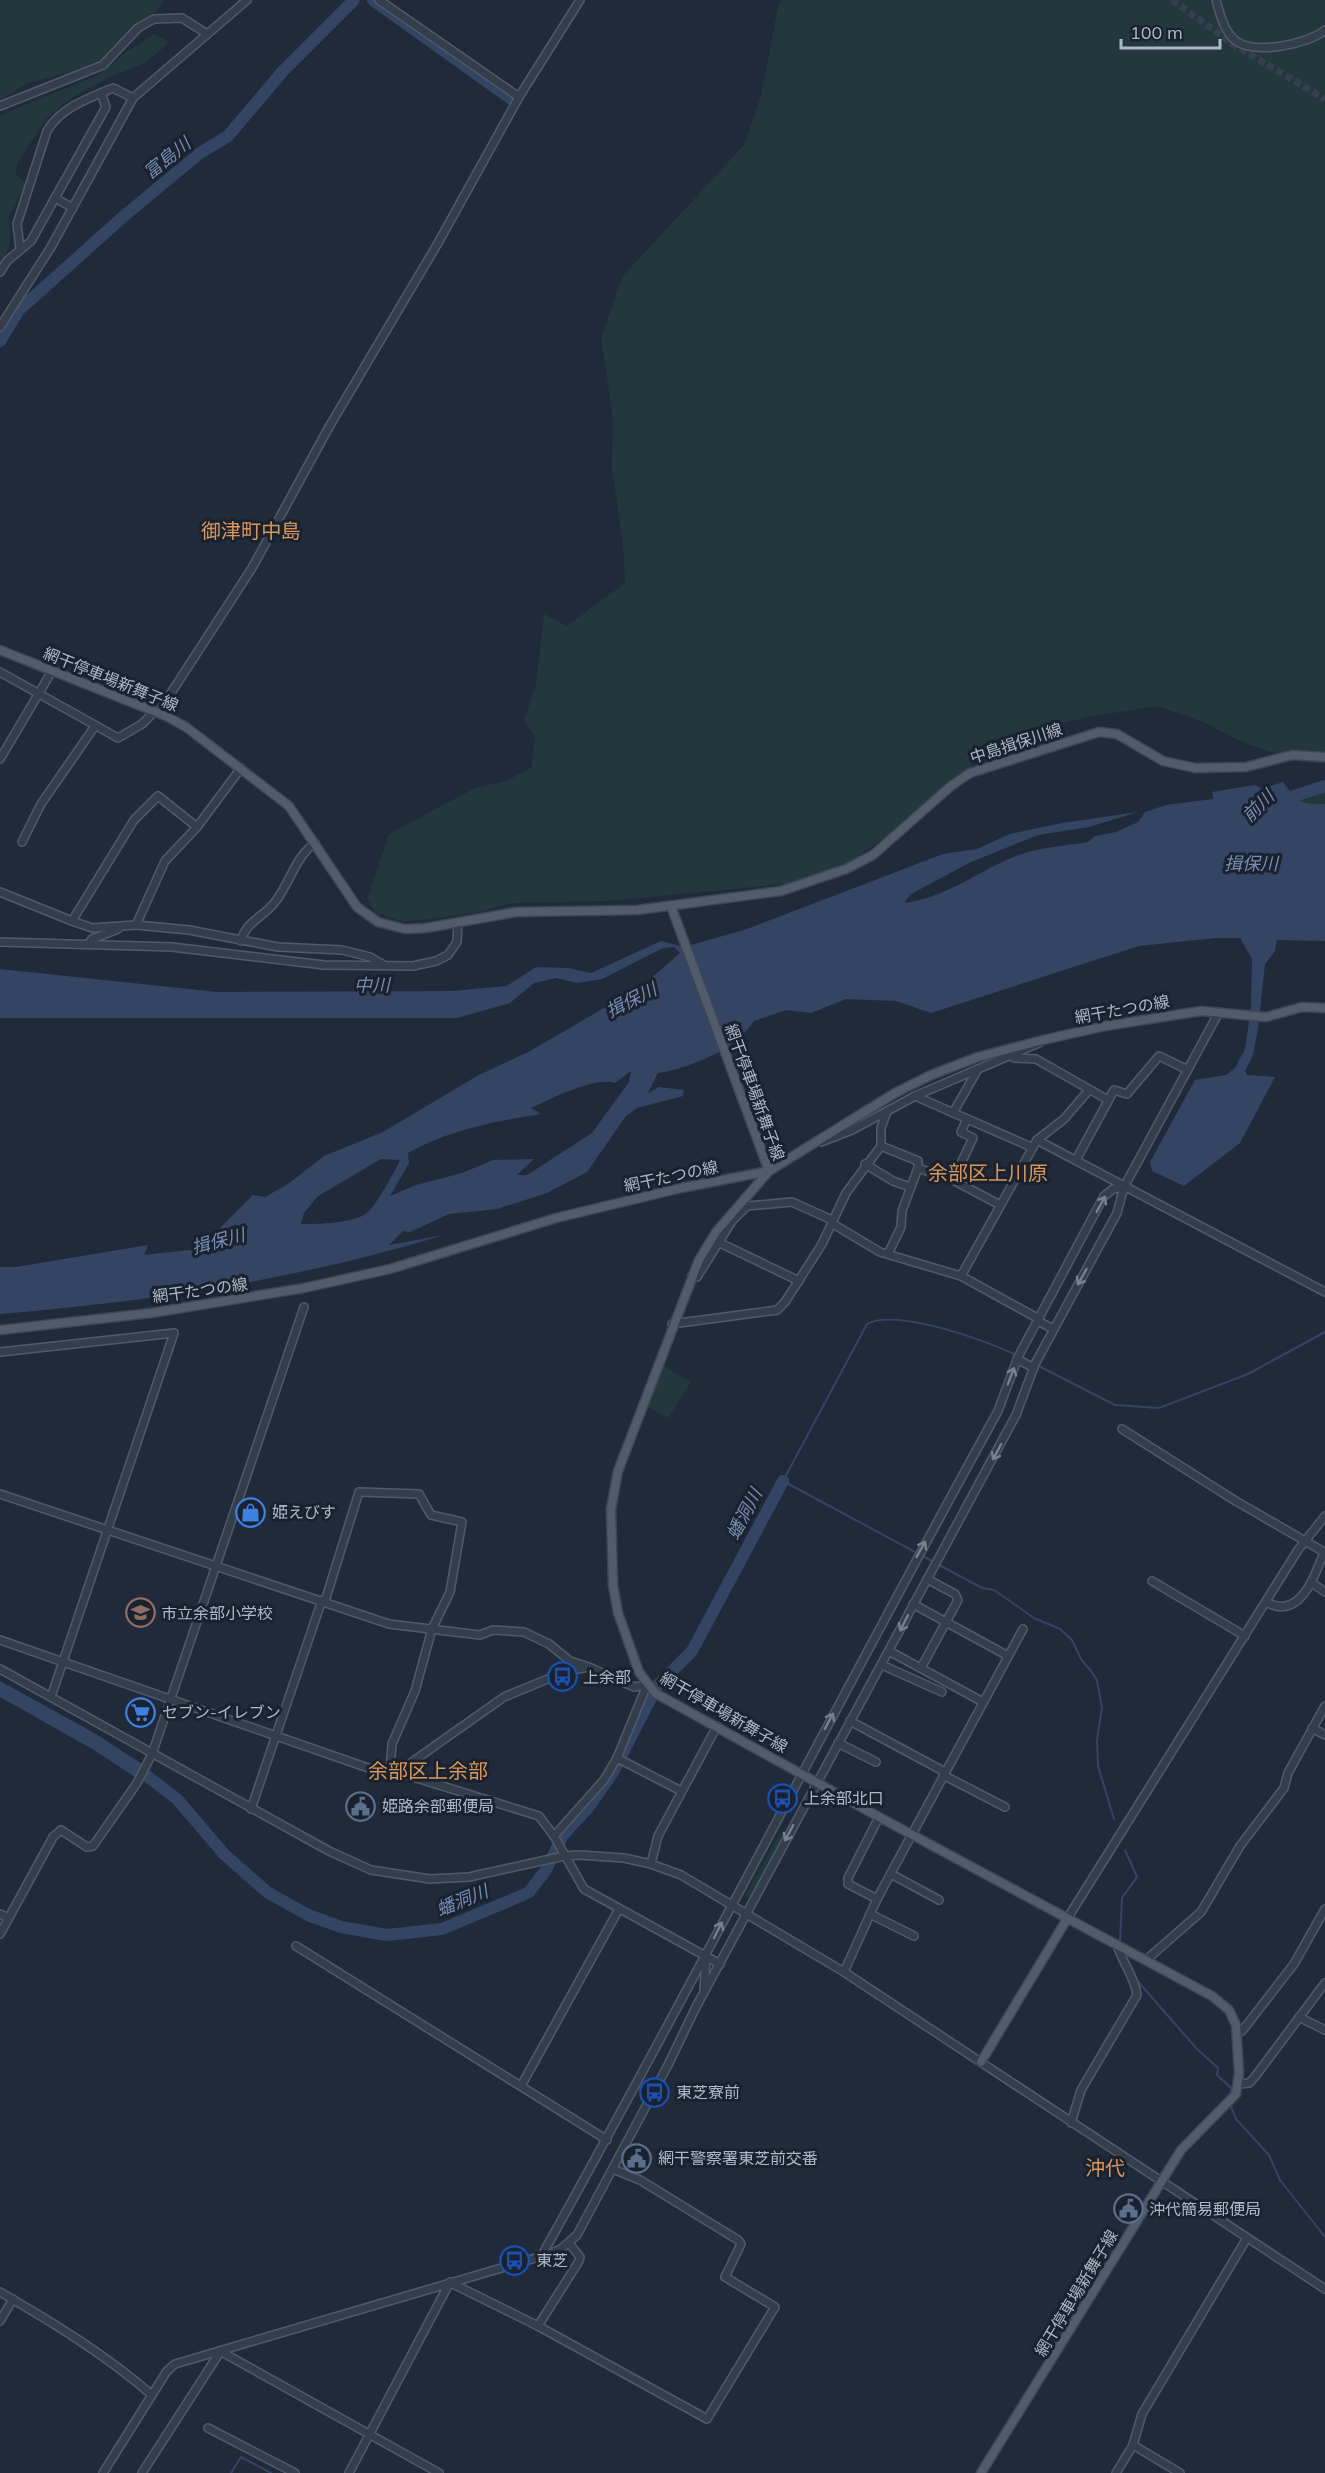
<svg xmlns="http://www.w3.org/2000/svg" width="1325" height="2473" font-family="Mulish,'Noto Sans JP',sans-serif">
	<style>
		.green { fill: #23383c }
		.water { fill: #344563; fill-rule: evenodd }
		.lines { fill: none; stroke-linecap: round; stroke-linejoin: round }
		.stream { stroke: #344563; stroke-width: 2 }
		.river { stroke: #344563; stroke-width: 12 }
		.minor-tunnel { stroke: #363f50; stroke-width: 7; stroke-dasharray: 7 3.5; stroke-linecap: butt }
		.minor-casing { stroke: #525a69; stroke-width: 10 }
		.major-casing { stroke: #3e4654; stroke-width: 11 }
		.minor { stroke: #343d4b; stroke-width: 7 }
		.major { stroke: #525b6b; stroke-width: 8 }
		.oneway { stroke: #78808f }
		.labels { text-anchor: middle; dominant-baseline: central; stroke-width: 6; stroke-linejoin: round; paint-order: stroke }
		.street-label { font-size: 16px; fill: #afb7c7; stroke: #1a2230 }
		.poi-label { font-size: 16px; fill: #afb7c7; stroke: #1a2230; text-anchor: start }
		.water-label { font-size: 18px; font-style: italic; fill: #768cb1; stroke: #1a2230 }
		.quarter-label { font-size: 20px; fill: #d89759; stroke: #1a2230 }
	</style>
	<rect width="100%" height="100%" fill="#212a3b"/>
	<g class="green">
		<path d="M0 0H165L155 13 130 31 104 58 71 72 27 83 0 100Z"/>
		<path d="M783 0H1325V763L1301 762 1242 742 1201 721 1157 706 1088 717 992 740 968 770 955 778 905 824 848 863 786 884 607 901 512 903 480 912 404 922 375 912 367 899 389 834 475 788 506 781 532 767 535 736 524 721 536 684 544 614 567 626 625 583 623 544 612 467 613 417 601 339 622 277 744 145 761 96 779 2Z"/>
		<path d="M154 34 170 42 145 63 112 76 68 100 46 119 18 162 15 174 27 184 8 216C11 236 12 246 0 264V115L99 75 125 53Z"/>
		<path d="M1304 790 1325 791V804L1315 805 1295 799V792Z"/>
		<path d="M663 1366 691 1382 668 1418 648 1407Z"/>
		<path d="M781 1831 789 1835 753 1900 745 1896Z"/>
	</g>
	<g class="water">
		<path d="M1283 782C1295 799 1302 806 1325 804V941L1277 940 1275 951 1265 964 1258 1029 1253 1055 1245 1071 1247 1075 1275 1077 1240 1143 1184 1186 1152 1171 1150 1162 1195 1080 1226 1075 1235 1068 1245 1049 1251 1008 1252 959 1240 938H1215L1139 946 931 1013 896 1001 846 999 811 1013 786 1010 754 1021C736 1049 691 1068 658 1073L648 1093 659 1087 684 1090 683 1096 637 1108 626 1116 587 1172 547 1193 497 1209 449 1214 410 1232 403 1231 389 1245 444 1235C301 1279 149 1302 0 1314V1267H16L148 1245 144 1255 225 1246 245 1239 248 1226 234 1225 220 1233 221 1227 253 1195 265 1197 288 1184 324 1156 383 1132 477 1076 530 1051 642 986 680 953 674 947 663 948 602 979 578 983 556 978 534 983 510 1003 457 1018H0V969L217 992 453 991 507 986 536 967 568 968 591 973 661 941 684 947 747 929 943 854 977 849 1010 834 1062 823 1138 812 1089 827 1038 835 971 862 911 894 904 903C945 899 981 869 1019 855 1040 847 1066 846 1088 842L1095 836 1116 832 1138 822 1145 812 1166 805 1213 799 1212 792 1255 785 1262 789ZM631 1071 629 1082 592 1133 527 1175H517L534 1159 493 1160 462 1173 416 1185 390 1196 409 1163 408 1153C448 1130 497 1121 541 1114L531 1108C550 1099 595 1076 615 1083ZM381 1159 400 1160C395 1171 377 1204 368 1212 355 1224 317 1224 301 1224L304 1213 318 1196Z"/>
		<path d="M0 1681 96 1734 142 1764 135 1777 94 1750 0 1697Z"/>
	</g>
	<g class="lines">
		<g class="stream">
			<path d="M1018 1356C988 1341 897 1308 867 1324L783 1481 982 1588 994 1590 1034 1618 1060 1629 1072 1640 1081 1659 1091 1671 1097 1680 1102 1708 1097 1740 1098 1766 1114 1819"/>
			<path d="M1023 1358 1115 1405 1159 1408 1248 1374 1325 1332"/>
			<path d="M1120 1942 1122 1898 1137 1877 1125 1850"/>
			<path d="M1134 1977 1197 2049 1218 2068 1217 2075 1231 2088V2094"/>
			<path d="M1230 2104 1236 2119 1269 2155 1280 2180 1325 2237"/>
			<path d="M231 2473 241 2457 271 2473"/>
		</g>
		<g class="river">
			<path d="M373 0 513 100"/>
			<path d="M0 341 19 310 124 216 200 153 228 136 283 71 354 0"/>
			<path d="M1284 807 1294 796 1325 786"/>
			<path d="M134 1766 177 1799 224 1854 267 1892 308 1915 341 1927 387 1935 442 1929 523 1895 529 1892 546 1870 563 1835 588 1808 613 1772 657 1686 692 1651 783 1481"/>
		</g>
		<path class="minor-tunnel" d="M1172 0 1236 46 1325 99"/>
		<defs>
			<g id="minor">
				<path d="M379 0 519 97"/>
				<path d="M1216 0C1220 14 1224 32 1236 41 1256 55 1308 44 1325 30"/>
				<path d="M0 106 103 65 138 28 154 19 182 18 207 34"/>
				<path d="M73 208 55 198 106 107 101 93"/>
				<path d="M20 249 17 224 47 131C60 108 89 98 113 88L133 98"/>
				<path d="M0 272 7 261 31 241 55 198"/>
				<path d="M0 327 51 247 133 98 247 0"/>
				<path d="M0 672 118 738 142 724 154 712"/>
				<path d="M158 713 252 568 329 427 438 243 519 97 580 0"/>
				<path d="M0 759 52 671"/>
				<path d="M22 842 41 804 95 726"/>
				<path d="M0 892 72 921 134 820 158 796 197 827"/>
				<path d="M72 921 92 928 136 925 189 930 278 947 342 950 370 957 384 965"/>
				<path d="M136 925 165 861 197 827 241 768"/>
				<path d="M241 941C246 921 264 917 275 902 290 883 295 857 315 843"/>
				<path d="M0 942 172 947 324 965 413 966 436 961 448 955 457 942 458 922"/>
				<path d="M89 943 92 939 118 929"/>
				<path d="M1014 1058 1036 1059 1108 1100"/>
				<path d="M915 1096 1039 1043"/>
				<path d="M953 1113 978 1069"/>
				<path d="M1037 1140 1064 1119 1089 1090"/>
				<path d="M821 1142 852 1130 915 1096 1031 1147"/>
				<path d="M881 1146 918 1161V1168L902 1211 901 1227 888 1254"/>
				<path d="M1076 1160 1114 1090 1127 1094 1159 1056 1186 1069"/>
				<path d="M865 1164 893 1181 910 1187"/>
				<path d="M918 1168 953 1180 1000 1205"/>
				<path d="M953 1180 973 1138 961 1132 967 1119"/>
				<path d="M833 1224 880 1252 961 1276 1039 1319"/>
				<path d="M718 1242 799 1281"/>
				<path d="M692 1276 697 1277 732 1221 747 1206 792 1202 832 1220"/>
				<path d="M961 1276 1037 1140 1325 1292"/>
				<path d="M1038 1321 1053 1329"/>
				<path d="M672 1324 777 1310 785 1302 822 1244 846 1193 881 1146V1128L886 1114"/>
				<path d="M0 1352 174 1333 51 1697"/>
				<path d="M1017 1359 1034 1368"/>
				<path d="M1122 1429 1234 1500 1324 1552C1315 1576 1300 1621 1266 1602"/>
				<path d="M0 1494 389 1624 480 1635 493 1630 524 1632 549 1644 570 1661 586 1666"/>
				<path d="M1152 1581 1245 1636"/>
				<path d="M1312 1583 1325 1592"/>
				<path d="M325 1601 359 1492 419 1494 431 1515 462 1522 450 1592 432 1629 415 1691 392 1744 390 1772"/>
				<path d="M913 1604 1008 1656"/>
				<path d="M0 1640 374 1770 390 1772 402 1769 504 1697 567 1671 589 1667 634 1687 647 1685"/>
				<path d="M889 1651 983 1702"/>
				<path d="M882 1665 942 1692"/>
				<path d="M921 1668 958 1600 955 1594 927 1579"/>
				<path d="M0 1669 329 1851 371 1870 430 1879 469 1877 564 1856 579 1855 624 1858 651 1864 681 1875 844 1972 1325 2289"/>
				<path d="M850 1721 945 1772"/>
				<path d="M1312 1728 1325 1735"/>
				<path d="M838 1743 876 1762"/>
				<path d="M617 1758 681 1791"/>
				<path d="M397 1772 539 1816 554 1836 584 1889 720 1964"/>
				<path d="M943 1775 1005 1807"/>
				<path d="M251 1809 322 1600"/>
				<path d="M554 1836 604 1780 617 1758 647 1685"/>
				<path d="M651 1864 658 1836 717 1726"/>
				<path d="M891 1874 939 1900"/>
				<path d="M877 1899 848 1884V1878L879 1817"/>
				<path d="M0 1914 9 1918"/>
				<path d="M870 1914 914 1936"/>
				<path d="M1067 1919 1298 1550 1325 1516"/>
				<path d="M0 1934 53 1837 61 1830 87 1847 93 1846 137 1783 152 1754 304 1307"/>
				<path d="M296 1946 607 2140"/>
				<path d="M1146 1960 1201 1912 1240 1846 1284 1788 1288 1773 1325 1706"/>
				<path d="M844 1972 877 1899 1023 1629"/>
				<path d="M704 1990 706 1959"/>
				<path d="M696 2007 1016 1415 1035 1364 1117 1213 1124 1187 1219 1012"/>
				<path d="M1299 2017 1325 2030"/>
				<path d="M1237 2032 1242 2031 1294 1964 1325 1909"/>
				<path d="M1239 2084 1249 2083 1254 2078 1325 1983"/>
				<path d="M521 2086 619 1909"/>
				<path d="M1071 2123 1081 2090 1137 1995C1135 1977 1122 1962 1117 1945"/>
				<path d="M542 2255C698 1976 843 1691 998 1411L1018 1357 1104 1196 1113 1189 1124 1187"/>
				<path d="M451 2283 538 2326 707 2419 775 2307 725 2277 741 2244 738 2240 640 2180 613 2169"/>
				<path d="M0 2292C52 2322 106 2355 152 2395"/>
				<path d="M0 2321 13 2299"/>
				<path d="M538 2326 579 2261 580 2257 569 2243"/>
				<path d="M220 2351 439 2473"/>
				<path d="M208 2428 295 2473"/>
				<path d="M1133 2445 1180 2473"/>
				<path d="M103 2473 167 2371 175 2364 549 2254 561 2249 577 2235 668 2065 697 2005"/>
				<path d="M142 2473 220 2352"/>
				<path d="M349 2473 450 2282"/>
				<path d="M1116 2473 1133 2445 1142 2414 1247 2238"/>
			</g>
			<g id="major">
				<path d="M0 650 166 716 186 727 289 806 357 907 378 922 405 929 426 928 516 912 637 910 781 891 846 869 873 855 951 786 970 773 1099 732 1117 734 1163 761 1195 768 1246 767 1292 755 1325 757"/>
				<path d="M671 906 769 1171"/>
				<path d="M769 1171 716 1232 699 1260 618 1471 611 1509 613 1585 618 1613 639 1672 655 1693 879 1817 1212 1996 1229 2010 1236 2025 1239 2073 1236 2094 1181 2150 981 2473"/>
				<path d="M0 1330 151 1313 304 1288 390 1269 556 1218 681 1188 769 1171 895 1093 931 1075 978 1057 1043 1040 1105 1026 1201 1011 1266 1017 1302 1007 1325 1008"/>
				<path d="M981 2062 1067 1919"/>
			</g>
		</defs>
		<use href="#minor" class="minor-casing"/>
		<use href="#major" class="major-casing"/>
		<use href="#minor" class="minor"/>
		<use href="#major" class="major"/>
	</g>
	<defs><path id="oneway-shaft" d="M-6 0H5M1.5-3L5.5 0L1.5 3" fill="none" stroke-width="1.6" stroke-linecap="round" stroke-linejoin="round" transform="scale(1.5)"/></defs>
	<g class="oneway">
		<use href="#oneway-shaft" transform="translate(1101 1204) rotate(-61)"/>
		<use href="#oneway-shaft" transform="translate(1082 1277) rotate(119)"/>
		<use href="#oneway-shaft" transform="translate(1011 1376) rotate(-69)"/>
		<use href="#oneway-shaft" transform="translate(997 1452) rotate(118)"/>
		<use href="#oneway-shaft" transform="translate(921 1549) rotate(-61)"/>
		<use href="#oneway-shaft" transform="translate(904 1623) rotate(117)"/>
		<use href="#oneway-shaft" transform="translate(829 1721) rotate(-62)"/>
		<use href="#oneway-shaft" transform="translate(789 1833) rotate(118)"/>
		<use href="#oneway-shaft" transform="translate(718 1930) rotate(-63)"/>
	</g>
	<defs>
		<symbol id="shop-ring" viewBox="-11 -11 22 22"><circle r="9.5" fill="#1a2230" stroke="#3f7fe0" stroke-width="1.5"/><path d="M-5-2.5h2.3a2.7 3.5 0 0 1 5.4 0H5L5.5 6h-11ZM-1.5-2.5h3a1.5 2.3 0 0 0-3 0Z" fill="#3f7fe0"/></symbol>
		<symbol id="school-ring" viewBox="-11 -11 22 22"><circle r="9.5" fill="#1a2230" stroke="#8d6e63" stroke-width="1.5"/><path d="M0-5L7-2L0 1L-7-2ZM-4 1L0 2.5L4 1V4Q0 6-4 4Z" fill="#8d6e63"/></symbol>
		<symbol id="bus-ring" viewBox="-11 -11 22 22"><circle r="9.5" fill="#1a2230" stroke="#1a4fb4" stroke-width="1.5"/><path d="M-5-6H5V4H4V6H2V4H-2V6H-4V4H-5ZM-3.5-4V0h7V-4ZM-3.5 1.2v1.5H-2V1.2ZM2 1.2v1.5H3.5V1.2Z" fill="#1a4fb4"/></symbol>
		<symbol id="supermarket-ring" viewBox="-11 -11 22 22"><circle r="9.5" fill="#1a2230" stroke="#3f7fe0" stroke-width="1.5"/><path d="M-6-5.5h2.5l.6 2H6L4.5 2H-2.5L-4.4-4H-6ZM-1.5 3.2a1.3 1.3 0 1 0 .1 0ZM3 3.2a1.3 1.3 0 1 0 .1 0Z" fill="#3f7fe0"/></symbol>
		<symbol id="civic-ring" viewBox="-11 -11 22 22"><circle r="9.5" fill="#1a2230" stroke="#5c6f8a" stroke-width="1.5"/><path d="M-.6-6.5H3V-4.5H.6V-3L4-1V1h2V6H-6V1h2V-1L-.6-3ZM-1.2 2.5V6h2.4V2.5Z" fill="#5c6f8a"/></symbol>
	</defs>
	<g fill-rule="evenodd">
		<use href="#shop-ring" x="234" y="1496" width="33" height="33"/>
		<use href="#school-ring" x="124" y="1596" width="33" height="33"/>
		<use href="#bus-ring" x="546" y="1660" width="33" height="33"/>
		<use href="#supermarket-ring" x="124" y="1696" width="33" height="33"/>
		<use href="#bus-ring" x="766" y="1782" width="33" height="33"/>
		<use href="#civic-ring" x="344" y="1790" width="33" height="33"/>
		<use href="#bus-ring" x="638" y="2076" width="33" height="33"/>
		<use href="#civic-ring" x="620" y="2142" width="33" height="33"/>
		<use href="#civic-ring" x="1112" y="2192" width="33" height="33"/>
		<use href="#bus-ring" x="498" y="2244" width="33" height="33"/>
	</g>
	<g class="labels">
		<g class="street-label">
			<text transform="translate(111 679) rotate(22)">網干停車場新舞子線</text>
			<text transform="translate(1016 743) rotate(-18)">中島揖保川線</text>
			<text transform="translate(1122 1009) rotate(-10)">網干たつの線</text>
			<text transform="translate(755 1092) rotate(70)">網干停車場新舞子線</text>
			<text transform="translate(671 1176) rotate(-12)">網干たつの線</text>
			<text transform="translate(200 1290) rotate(-8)">網干たつの線</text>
			<text transform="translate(724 1712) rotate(30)">網干停車場新舞子線</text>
			<text transform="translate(1076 2293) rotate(-59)">網干停車場新舞子線</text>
		</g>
		<g class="poi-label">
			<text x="272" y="1512">姫えびす</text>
			<text x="161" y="1613">市立余部小学校</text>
			<text x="583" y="1677">上余部</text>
			<text x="162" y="1712">セブン-イレブン</text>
			<text x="804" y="1798">上余部北口</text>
			<text x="382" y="1806">姫路余部郵便局</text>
			<text x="676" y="2092">東芝寮前</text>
			<text x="658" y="2158">網干警察署東芝前交番</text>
			<text x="1149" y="2209">沖代簡易郵便局</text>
			<text x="536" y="2260">東芝</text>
		</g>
		<g class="water-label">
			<text transform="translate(167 158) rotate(-39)">富島川</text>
			<text transform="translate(1258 806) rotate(-45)">前川</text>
			<text x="1251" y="863">揖保川</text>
			<text transform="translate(372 985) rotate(-1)">中川</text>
			<text transform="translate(631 1000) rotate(-27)">揖保川</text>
			<text transform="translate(218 1241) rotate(-15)">揖保川</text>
			<text transform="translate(744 1514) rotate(-62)">蟠洞川</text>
			<text transform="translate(462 1900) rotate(-22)">蟠洞川</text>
		</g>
		<g class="quarter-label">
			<text x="251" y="530">御津町中島</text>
			<text x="988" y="1172">余部区上川原</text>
			<text x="428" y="1770">余部区上余部</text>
			<text x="1105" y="2167">沖代</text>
		</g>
	</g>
	<path d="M1121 39v9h99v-9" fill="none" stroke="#afb7c7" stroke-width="3"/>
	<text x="1130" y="39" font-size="18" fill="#afb7c7" stroke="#1a2230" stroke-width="4.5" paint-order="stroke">100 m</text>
</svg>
